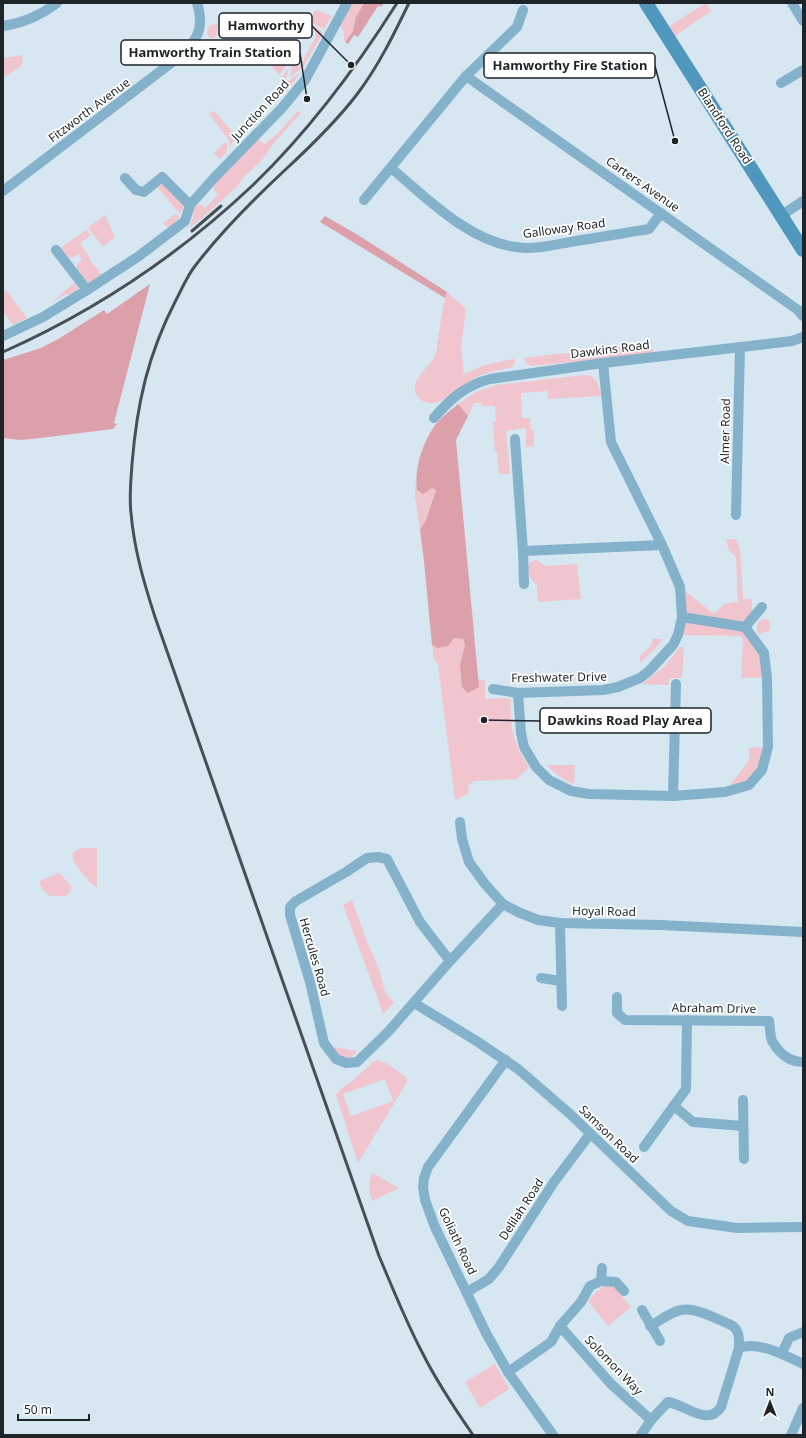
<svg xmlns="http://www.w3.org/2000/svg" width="806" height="1438" font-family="'Noto Sans',sans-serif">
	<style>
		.green { fill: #f1c5cd; fill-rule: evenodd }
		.forest { fill: #dca0ab }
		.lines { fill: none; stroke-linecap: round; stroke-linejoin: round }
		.minor { stroke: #85b2cb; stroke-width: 10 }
		.secondary { stroke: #5097bd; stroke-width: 14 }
		.rail { stroke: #475055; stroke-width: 3 }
		.labels { text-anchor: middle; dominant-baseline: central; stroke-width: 3.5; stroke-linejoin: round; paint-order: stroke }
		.street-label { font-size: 12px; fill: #1e2428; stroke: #fff }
		.leader { fill: none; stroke: #1e2428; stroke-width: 1.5 }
		.callout-dot { fill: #1e2428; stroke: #fff; stroke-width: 1.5 }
		.callout { fill: #fff; stroke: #1e2428; stroke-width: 1.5 }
		.callout-label { font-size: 13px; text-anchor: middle; font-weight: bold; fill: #1e2428 }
	</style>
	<rect width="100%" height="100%" fill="#d6e7f1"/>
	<g class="green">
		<path d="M352 3H364L356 17 353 31 345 42 344 39V32L341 25Z"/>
		<path d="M706 3 711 11 675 36 669 26Z"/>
		<path d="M315 10 332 16 324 29 321 27V28L313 23 312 18Z"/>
		<path d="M306 15 310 17 313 33 300 27Z"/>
		<path d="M218 23 216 36 211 39 207 34 209 26Z"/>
		<path d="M313 25 323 33 303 67 290 77 292 66H298L301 64 316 36Z"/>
		<path d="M263 52 287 65 280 74 279 75 265 58Z"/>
		<path d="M23 55 21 66 5 77 3 76V58Z"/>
		<path d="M289 68 286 79 288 81 301 72 287 91 284 93 286 86 281 78Z"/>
		<path d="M211 111 216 113 237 137 230 146 228 139 210 115Z"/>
		<path d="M298 111 301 113 273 144 263 159 242 179 238 186 202 218 189 228C190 225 192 221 193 218 193 211 193 207 200 204L205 208 218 195 213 188 215 183 257 140H259L265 144 277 134Z"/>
		<path d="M226 142C230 149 225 155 219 159L214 153Z"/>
		<path d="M161 185H164L184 206 180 214 157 187Z"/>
		<path d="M175 214H177L179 217 169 229 163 223Z"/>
		<path d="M105 215 115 237 103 247 88 228Z"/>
		<path d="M86 230 91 235 80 243 90 258 89 259 102 275 115 265 116 267 89 284 77 269V265L82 259 78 254 72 258 68 257 59 249Z"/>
		<path d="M74 283H76L78 288 74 294C66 292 57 300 50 304Z"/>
		<path d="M6 290 27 318 13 325 3 312V293Z"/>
		<path d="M447 292 466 309 461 348 464 374C483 365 493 362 515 359 515 364 514 366 510 368 497 370 484 373 473 379 459 387 441 408 425 402 420 400 417 397 415 392 412 379 428 368 434 358 437 354 437 346 438 340 440 326 442 312 445 298Z"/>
		<path d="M628 346 653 350 654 354 532 366 528 365 524 358 556 354 585 352Z"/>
		<path d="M584 375C597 375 599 385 601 396L548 399 547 391 521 393 522 418H530L531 430H534V446L526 447V428L506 431 510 474H499L497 451H495L493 422 496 421 495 406H481L482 403H474L468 416 458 404 476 392 496 385Z"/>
		<path d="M416 480 417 490 432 488 436 489 426 520 420 530 415 496Z"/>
		<path d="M726 539H735L740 549 743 599H752V618L745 627 764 653 767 678H741L743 639 740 636 678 635 680 587 714 614 724 604 738 602 736 557 729 550Z"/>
		<path d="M536 560 542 563 545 566 577 564 581 599 538 602 537 585C529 578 525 571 530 562Z"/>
		<path d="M764 619 769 620 770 630 759 635C755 627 756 622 764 619Z"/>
		<path d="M454 638 463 639 465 645 460 664 479 687 478 680H485V699L506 698 511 700C509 725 514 746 529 767L517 779 474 781 469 785 468 794 455 800 438 664 434 659 432 645 437 648 447 646Z"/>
		<path d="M653 639H663L652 652 640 663V656L650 647Z"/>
		<path d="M680 647H684L682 678H669V685L642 684 664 667Z"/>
		<path d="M768 747 749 785 725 792 749 760V748Z"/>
		<path d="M547 765H575L574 784C563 780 554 774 547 765Z"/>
		<path d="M84 848H97V887C91 885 87 879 83 874 76 865 63 851 84 848Z"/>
		<path d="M59 873 71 886 70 892 66 896H50C46 893 39 887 40 881Z"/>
		<path d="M352 900 367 942 379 969 385 992 394 1003 383 1014 378 999 343 905Z"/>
		<path d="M334 1047 357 1051 351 1058 341 1059 334 1052Z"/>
		<path d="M377 1060 386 1063 406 1077 407 1082 358 1163 336 1095C340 1088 346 1086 352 1081 361 1074 367 1066 377 1060ZM385 1079 393 1101 351 1116 343 1094Z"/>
		<path d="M372 1173 399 1188 372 1201C369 1190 368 1183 372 1173Z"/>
		<path d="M610 1285 616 1289 631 1307 608 1326 588 1301C595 1294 600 1286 610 1285Z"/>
		<path d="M495 1364 509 1389 480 1408 465 1382Z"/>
	</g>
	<g class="forest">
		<path d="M364 3H384L381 7 378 6 358 37 354 35 348 44 345 42 353 31 356 17Z"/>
		<path d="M325 216 358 235 447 292 445 298 320 222Z"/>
		<path d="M150 284 114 423 117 424 113 429 32 439 19 440 3 438V360L41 348 60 338 104 310 107 314Z"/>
		<path d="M458 404 468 416 456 440 479 687 468 693 462 687 460 664 465 645 463 639 454 638 448 646 437 648 432 645 424 561 420 530 426 520 436 490 432 488 423 494 417 490C414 469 422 445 433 428 439 419 450 411 458 404Z"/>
	</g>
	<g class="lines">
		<g class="minor">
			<path d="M792 3 803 21"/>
			<path d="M3 26C24 23 41 15 57 3"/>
			<path d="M466 76 798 310 803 316"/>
			<path d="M781 83 803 70"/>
			<path d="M391 168C426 197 468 241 516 247 534 250 553 245 570 242 596 238 623 233 649 229L661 213"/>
			<path d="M125 178 136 190 144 192 162 177 190 205"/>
			<path d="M3 191 175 60C195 43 206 31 197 3"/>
			<path d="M364 200 466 76 517 27 523 10"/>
			<path d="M782 215 803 201"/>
			<path d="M56 250 87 290"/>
			<path d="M3 336 43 317 87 290 139 256 185 221 190 205 214 178 282 108 305 80 347 3"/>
			<path d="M434 418C450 399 466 385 490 379L603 363 767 344 792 341 803 337"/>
			<path d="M515 439 523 551 524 584"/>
			<path d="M736 515 740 347"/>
			<path d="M523 551 662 545"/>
			<path d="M745 627 762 607"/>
			<path d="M493 689 518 693 603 690 618 687 640 678 649 671 673 645 678 635 682 617 680 587 662 545 611 442 603 363"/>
			<path d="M518 693 521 733 524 747 536 767 549 780 571 791 589 794 673 796 725 792 749 785 762 770 768 747 767 678 764 653 745 627 682 617"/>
			<path d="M673 796 676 684"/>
			<path d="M460 822 462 839 469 862 485 884 503 904 518 912 538 920 560 923 660 925 803 932"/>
			<path d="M560 923 562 1006"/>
			<path d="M450 961 420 922 387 859 378 857 367 858 346 872 296 901 290 907V915L310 982 324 1043 336 1059 346 1063 357 1062 388 1032 450 961 503 904"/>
			<path d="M541 978 561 981"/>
			<path d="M617 997V1013L625 1020 769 1021C770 1027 770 1035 772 1041 779 1053 789 1062 803 1062"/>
			<path d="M414 1003 475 1040 518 1069 570 1114 671 1211 688 1221 737 1228 803 1227"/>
			<path d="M506 1060 428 1167 424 1178 423 1187 425 1200 435 1227 486 1333 508 1372 553 1435"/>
			<path d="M743 1100 744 1159"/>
			<path d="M674 1106 693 1122 743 1126"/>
			<path d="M644 1147 686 1089 687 1020"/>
			<path d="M601 1281 602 1268"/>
			<path d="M467 1292 489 1279 499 1267 554 1182 590 1134"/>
			<path d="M642 1310 660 1341"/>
			<path d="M560 1326 611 1384 651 1420"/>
			<path d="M650 1326C660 1321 670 1312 681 1310 696 1307 719 1320 733 1326 740 1332 739 1340 739 1348"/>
			<path d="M782 1353 789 1338 803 1332"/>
			<path d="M508 1372 551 1342 560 1326 581 1302 590 1286 601 1281 616 1282 624 1291"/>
			<path d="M641 1435 651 1420 668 1402C686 1405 708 1427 721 1407L739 1348C759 1341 785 1355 803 1364"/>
			<path d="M791 1435 803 1408"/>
		</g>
		<path class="secondary" d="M646 3 803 250"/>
		<g class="rail">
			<path d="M409 3C394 34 379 65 358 93 337 121 311 146 285 170 254 199 221 232 195 266 187 276 182 289 176 300 148 354 137 403 132 464 131 480 129 497 131 513 134 549 144 583 155 617L379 1256C393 1289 406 1322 423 1354 437 1382 455 1409 473 1435"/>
			<path d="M192 231 221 206"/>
			<path d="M3 352C95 311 180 254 253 185 309 131 356 68 397 3"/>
		</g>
	</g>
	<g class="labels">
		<g class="street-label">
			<text transform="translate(89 110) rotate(-37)">Fitzworth Avenue</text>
			<text transform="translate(260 110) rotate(-47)">Junction Road</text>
			<text transform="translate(725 126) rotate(57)">Blandford Road</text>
			<text transform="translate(643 184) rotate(35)">Carters Avenue</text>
			<text transform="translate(564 228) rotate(-8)">Galloway Road</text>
			<text transform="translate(610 349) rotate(-7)">Dawkins Road</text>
			<text transform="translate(725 431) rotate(-89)">Almer Road</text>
			<text transform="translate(559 677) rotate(-1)">Freshwater Drive</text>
			<text transform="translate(604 911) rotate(1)">Hoyal Road</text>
			<text transform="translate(315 957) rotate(74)">Hercules Road</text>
			<text transform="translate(714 1008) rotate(1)">Abraham Drive</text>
			<text transform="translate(609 1134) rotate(44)">Samson Road</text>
			<text transform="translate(521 1209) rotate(-57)">Delilah Road</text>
			<text transform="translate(458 1241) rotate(65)">Goliath Road</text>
			<text transform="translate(614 1365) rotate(46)">Solomon Way</text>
		</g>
	</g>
	<path class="leader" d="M351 65L312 26M307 99L300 53M675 141L655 66M484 720L540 721"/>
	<g class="callout-dot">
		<circle cx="351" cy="65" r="4"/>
		<circle cx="307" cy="99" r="4"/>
		<circle cx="675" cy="141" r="4"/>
		<circle cx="484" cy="720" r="4"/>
	</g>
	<g class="callout">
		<rect x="219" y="13" width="93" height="25" rx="4"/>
		<rect x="121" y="40" width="179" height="25" rx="4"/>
		<rect x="484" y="53" width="171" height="25" rx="4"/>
		<rect x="540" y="708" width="171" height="25" rx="4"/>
	</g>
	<g class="callout-label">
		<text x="266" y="30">Hamworthy</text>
		<text x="210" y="57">Hamworthy Train Station</text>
		<text x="570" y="70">Hamworthy Fire Station</text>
		<text x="625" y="725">Dawkins Road Play Area</text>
	</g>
	<rect width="806" height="1438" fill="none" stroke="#1e2428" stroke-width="8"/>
	<g transform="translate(770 1402)" stroke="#ffffff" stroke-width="3" paint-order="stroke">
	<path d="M0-3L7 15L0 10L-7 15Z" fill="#1e2428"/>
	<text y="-6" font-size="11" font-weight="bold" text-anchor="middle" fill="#1e2428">N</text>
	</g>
	<path d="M18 1414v6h71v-6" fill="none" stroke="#1e2428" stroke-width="2"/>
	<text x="24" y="1414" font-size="12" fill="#1e2428" stroke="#ffffff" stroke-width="3" paint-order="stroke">50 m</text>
</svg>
